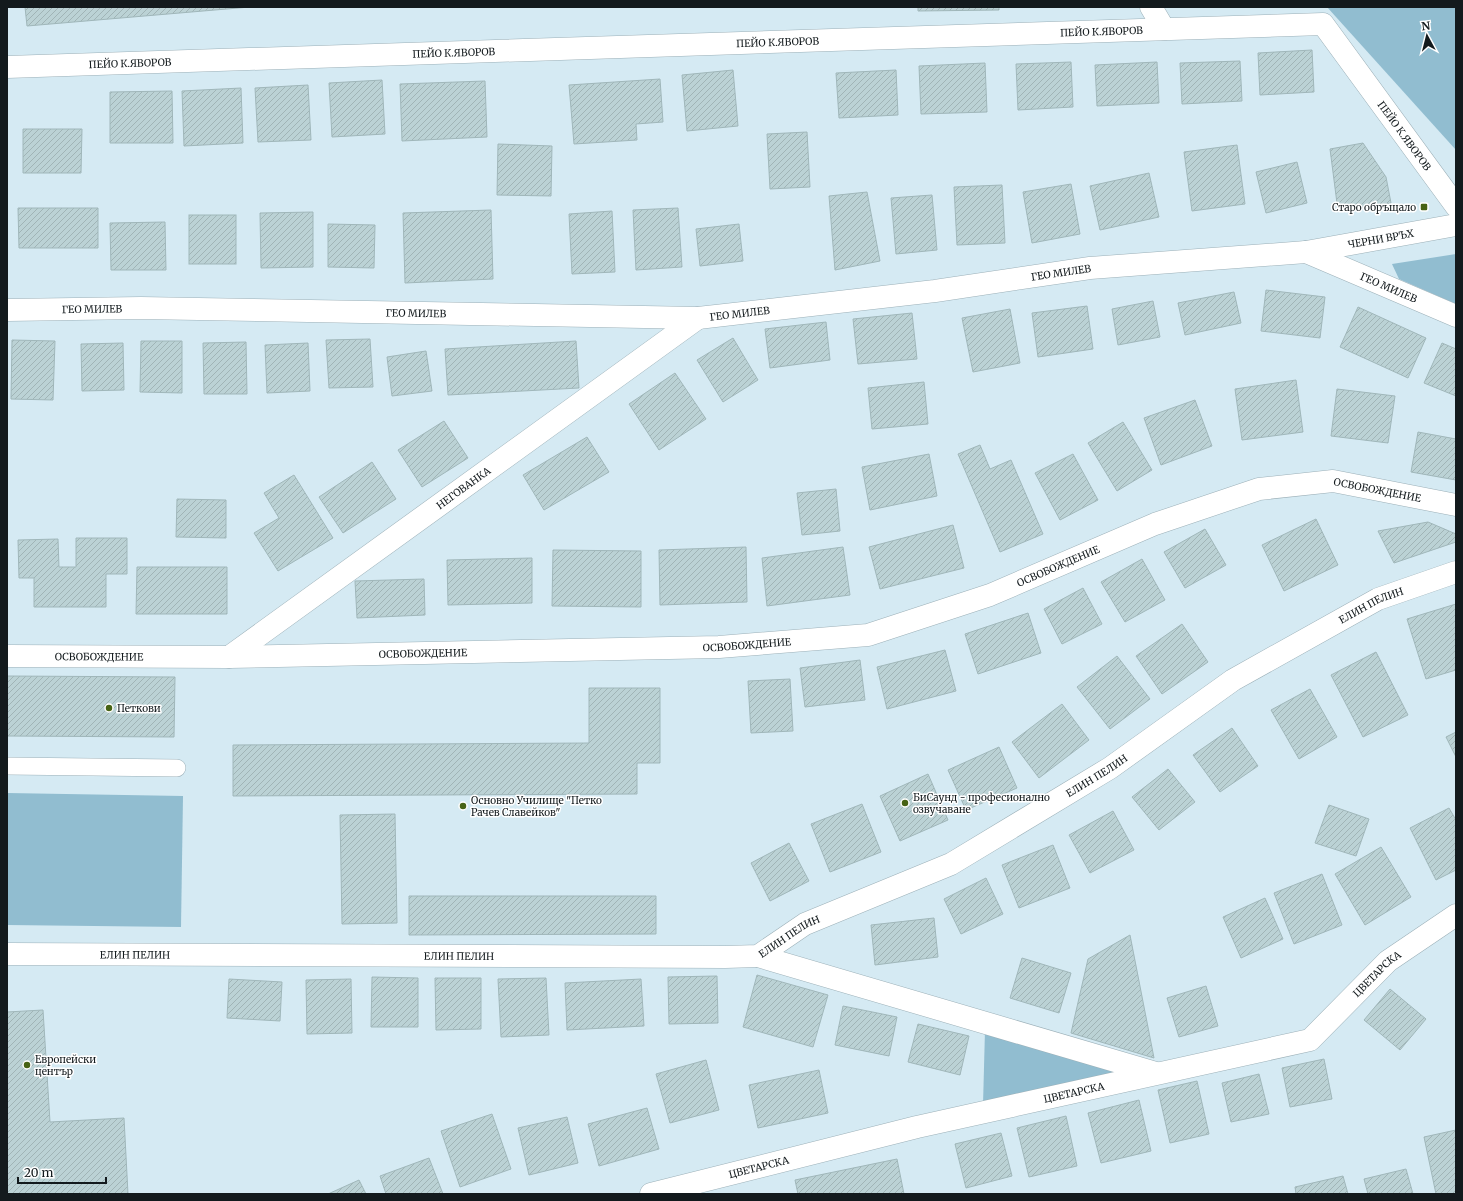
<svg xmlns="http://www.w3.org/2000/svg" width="1463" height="1201" font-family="Merriweather,serif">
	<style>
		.green { fill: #91bdd0 }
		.building { fill: url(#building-hatch); stroke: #a0b7ba }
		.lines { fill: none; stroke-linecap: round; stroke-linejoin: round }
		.service-casing { stroke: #9cb0b8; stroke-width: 18 }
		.minor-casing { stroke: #9cb0b8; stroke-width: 23 }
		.service { stroke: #fff; stroke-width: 17 }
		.minor { stroke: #fff; stroke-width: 22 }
		.poi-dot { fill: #476315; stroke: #fff; stroke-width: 1.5 }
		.labels { text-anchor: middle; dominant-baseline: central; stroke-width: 3; stroke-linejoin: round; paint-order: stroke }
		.street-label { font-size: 10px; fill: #131a1d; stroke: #fff }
		.poi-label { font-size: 10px; fill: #131a1d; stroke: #fff; text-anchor: start }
	</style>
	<defs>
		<pattern id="building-hatch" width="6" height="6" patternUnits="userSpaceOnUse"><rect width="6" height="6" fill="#bbd2d5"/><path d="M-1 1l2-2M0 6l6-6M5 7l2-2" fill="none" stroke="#a0b4b6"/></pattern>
	</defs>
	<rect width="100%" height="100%" fill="#d5eaf3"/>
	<g class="green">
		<path d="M1327 7H1456V150Z"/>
		<path d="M1456 254V304L1399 279 1392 264Z"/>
		<path d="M7 793 183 796 181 927 7 925Z"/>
		<path d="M985 1030 1135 1073 983 1105Z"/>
	</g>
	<g class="building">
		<path d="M25 7H250L27 26Z"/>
		<path d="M918 7H999V10L918 11Z"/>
		<path d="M1312 50 1314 92 1260 95 1258 53Z"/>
		<path d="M1240 61 1242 101 1182 104 1180 63Z"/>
		<path d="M1071 62 1073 107 1018 110 1016 64Z"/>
		<path d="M1157 62 1159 103 1097 106 1095 65Z"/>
		<path d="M985 63 987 112 921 114 919 66Z"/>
		<path d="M733 70 738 126 687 131 682 75Z"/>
		<path d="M896 70 898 115 839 118 836 73Z"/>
		<path d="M660 79 663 122 636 124 637 140 574 144 569 85Z"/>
		<path d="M382 80 385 134 332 137 329 83Z"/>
		<path d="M485 81 487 137 402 141 400 84Z"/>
		<path d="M308 85 311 140 258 142 255 88Z"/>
		<path d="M241 88 243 143 184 146 182 91Z"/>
		<path d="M172 91 173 143H110V92Z"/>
		<path d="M23 129H82L81 173H23Z"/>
		<path d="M807 132 810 187 770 189 767 134Z"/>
		<path d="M1363 143 1386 177 1391 203 1338 211 1330 149Z"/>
		<path d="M498 144 552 146 551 196 497 195Z"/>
		<path d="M1237 145 1245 204 1192 211 1184 152Z"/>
		<path d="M1297 162 1307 203 1266 213 1256 172Z"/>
		<path d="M1149 173 1159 217 1100 230 1090 186Z"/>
		<path d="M1071 184 1080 234 1032 243 1023 192Z"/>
		<path d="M1002 185 1005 243 957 245 954 187Z"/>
		<path d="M867 192 880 261 835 270 829 196Z"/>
		<path d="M932 195 937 250 896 254 891 198Z"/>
		<path d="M18 208H98V248H19Z"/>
		<path d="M678 208 682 267 636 270 633 210Z"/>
		<path d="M491 210 493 279 405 283 403 213Z"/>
		<path d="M612 211 615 272 572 274 569 214Z"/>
		<path d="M313 212V267L261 268 260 213Z"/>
		<rect x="189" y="215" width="47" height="49"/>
		<path d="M165 222 166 270H111L110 223Z"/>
		<path d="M328 224 375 225 374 268 328 267Z"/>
		<path d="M739 224 743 261 700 266 696 229Z"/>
		<path d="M1266 290 1325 297 1320 338 1261 331Z"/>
		<path d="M1234 292 1241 323 1185 335 1178 303Z"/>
		<path d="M1153 301 1160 337 1118 345 1112 309Z"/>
		<path d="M1087 306 1093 349 1038 357 1032 313Z"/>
		<path d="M1358 307 1426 338 1408 378 1340 347Z"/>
		<path d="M1010 309 1020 363 973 372 962 318Z"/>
		<path d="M912 313 917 359 858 364 853 319Z"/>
		<path d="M826 322 830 360 770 368 765 329Z"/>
		<path d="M733 338 758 380 723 402 697 360Z"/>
		<path d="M370 339 373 387 329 388 326 340Z"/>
		<path d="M12 340 55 341 53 400 11 399Z"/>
		<path d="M141 341H182V393L140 392Z"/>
		<path d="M576 341 579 388 448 395 445 349Z"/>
		<path d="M246 342 247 394H204L203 343Z"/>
		<path d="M123 343 124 390 82 391 81 344Z"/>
		<path d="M308 343 310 391 267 393 265 345Z"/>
		<path d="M1442 343 1456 349V396L1424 383Z"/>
		<path d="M426 351 432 391 392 396 387 357Z"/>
		<path d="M675 373 706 419 659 450 629 404Z"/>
		<path d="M1296 380 1303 432 1242 440 1235 389Z"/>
		<path d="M924 382 928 424 872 429 868 388Z"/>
		<path d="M1337 389 1395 396 1388 443 1331 436Z"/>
		<path d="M1195 400 1212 446 1161 465 1144 418Z"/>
		<path d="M444 421 468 458 422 487 398 450Z"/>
		<path d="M1123 422 1152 470 1117 491 1088 443Z"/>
		<path d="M1418 432 1456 439V480L1411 472Z"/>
		<path d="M587 437 609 472 544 510 523 475Z"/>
		<path d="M980 445 990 469 1011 460 1043 534 1000 552 958 454Z"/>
		<path d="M929 454 937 496 870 510 862 467Z"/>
		<path d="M1073 454 1098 500 1060 520 1035 473Z"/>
		<path d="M372 462 396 499 343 533 319 497Z"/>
		<path d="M294 475 333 538 278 571 254 533 279 518 264 493Z"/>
		<path d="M836 489 840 531 802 535 797 493Z"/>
		<path d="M177 499 226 500V538L176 537Z"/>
		<path d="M1316 519 1338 565 1284 591 1262 545Z"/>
		<path d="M1428 522 1456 534V542L1394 563 1378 531Z"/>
		<path d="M953 525 964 568 880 589 869 547Z"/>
		<path d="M1205 529 1226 565 1185 588 1164 552Z"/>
		<path d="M76 538H127V574H106V607H34V578H19L18 540 58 539 59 567H76Z"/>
		<path d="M746 547 747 602 660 605 659 550Z"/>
		<path d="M843 547 850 595 767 606 762 558Z"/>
		<path d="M553 550 641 551V607L552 606Z"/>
		<path d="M532 558V603L448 605 447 560Z"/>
		<path d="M1142 559 1165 600 1125 622 1101 582Z"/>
		<path d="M137 567H227V614H136Z"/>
		<path d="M424 579 425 615 357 618 355 581Z"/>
		<path d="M1083 588 1102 624 1062 644 1044 609Z"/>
		<path d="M1456 604V670L1426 679 1407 619Z"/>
		<path d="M1028 613 1041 653 978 674 965 634Z"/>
		<path d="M1182 624 1208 662 1162 694 1136 656Z"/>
		<path d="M945 650 956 691 887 709 877 667Z"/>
		<path d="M1376 652 1408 715 1363 737 1331 675Z"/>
		<path d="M1117 656 1150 699 1110 729 1077 687Z"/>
		<path d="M860 660 865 700 805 707 800 668Z"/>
		<path d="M7 676 175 677 174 737 7 736Z"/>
		<path d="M790 679 793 731 751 733 748 681Z"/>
		<path d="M589 688H660V763H637V794L233 796V745L589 743Z"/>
		<path d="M1310 689 1337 737 1299 759 1271 710Z"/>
		<path d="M1062 704 1089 740 1039 778 1012 742Z"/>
		<path d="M1232 728 1258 766 1220 792 1193 755Z"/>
		<path d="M1456 732V757L1446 737Z"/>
		<path d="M999 747 1017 788 966 810 948 770Z"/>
		<path d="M1168 769 1195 802 1159 830 1132 797Z"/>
		<path d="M928 774 948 820 900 841 880 796Z"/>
		<path d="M862 804 881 852 830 872 811 824Z"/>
		<path d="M1329 805 1369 819 1356 856 1315 843Z"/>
		<path d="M1449 808 1456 820V870L1436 880 1410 828Z"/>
		<path d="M1113 811 1134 850 1090 873 1069 835Z"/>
		<path d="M395 814 397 923 342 924 340 815Z"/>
		<path d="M789 843 809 881 770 901 751 863Z"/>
		<path d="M1053 845 1070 888 1019 908 1002 865Z"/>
		<path d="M1381 847 1411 897 1365 925 1335 874Z"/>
		<path d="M1322 874 1342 925 1294 944 1274 893Z"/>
		<path d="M986 878 1003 914 961 934 944 899Z"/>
		<path d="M409 896H656V934L409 935Z"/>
		<path d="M1265 898 1283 939 1241 958 1223 917Z"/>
		<path d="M934 918 938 957 875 965 871 925Z"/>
		<path d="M1130 935 1154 1058 1071 1033 1088 959Z"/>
		<path d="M1022 958 1071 973 1059 1013 1010 998Z"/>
		<path d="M757 975 828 995 813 1047 743 1027Z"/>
		<path d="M717 976 718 1023 669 1024 668 977Z"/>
		<path d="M372 977 418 978V1027H371Z"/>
		<path d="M435 978H481V1029L436 1030Z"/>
		<path d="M546 978 549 1035 501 1037 498 979Z"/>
		<path d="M229 979 282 982 280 1021 227 1018Z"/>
		<path d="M351 979 352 1033 307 1034 306 980Z"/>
		<path d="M641 979 644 1026 567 1030 565 983Z"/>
		<path d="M1206 986 1218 1026 1179 1037 1167 998Z"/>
		<path d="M1390 989 1426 1019 1400 1050 1364 1020Z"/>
		<path d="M843 1006 897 1017 889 1056 835 1045Z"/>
		<path d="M43 1010 50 1122 124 1118 128 1194H7V1012Z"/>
		<path d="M918 1024 969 1036 960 1075 908 1062Z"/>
		<path d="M1324 1059 1332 1099 1290 1107 1282 1068Z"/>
		<path d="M706 1060 719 1110 670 1123 656 1074Z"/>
		<path d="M819 1070 828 1113 758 1128 749 1085Z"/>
		<path d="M1259 1074 1269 1114 1231 1122 1222 1083Z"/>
		<path d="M1197 1081 1209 1134 1170 1143 1158 1090Z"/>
		<path d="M1139 1100 1151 1151 1101 1163 1088 1113Z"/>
		<path d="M647 1108 659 1149 599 1166 588 1124Z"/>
		<path d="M492 1114 511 1169 460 1187 441 1131Z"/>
		<path d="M1066 1116 1077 1166 1029 1177 1017 1128Z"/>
		<path d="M567 1117 578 1163 529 1175 518 1128Z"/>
		<path d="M1456 1130V1194H1436L1424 1137Z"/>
		<path d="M1001 1133 1012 1176 966 1188 955 1144Z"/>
		<path d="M429 1158 443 1194H386L380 1176Z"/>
		<path d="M897 1159 904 1194H798L795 1180Z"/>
		<path d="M1406 1169 1413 1194H1368L1364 1179Z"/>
		<path d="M1343 1176 1348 1194H1296L1295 1187Z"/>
		<path d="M359 1180 366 1194H328Z"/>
	</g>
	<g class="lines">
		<defs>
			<path id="service" d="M7 766 177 768"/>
			<g id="minor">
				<path d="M1151 7 1164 29"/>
				<path id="s1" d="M7 67 1323 24 1456 206"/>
				<path id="s2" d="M1306 252 1456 316"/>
				<path id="s3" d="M7 310 141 308 698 318 935 291 1090 268 1306 252 1456 225"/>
				<path id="s4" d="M7 656 229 657 719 647 868 635 990 595 1155 524 1259 489 1333 481 1456 505"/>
				<path id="s5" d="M229 657 698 318"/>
				<path id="s6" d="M7 954 725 957 758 956 805 924 951 864 1110 768 1233 680 1378 599 1456 572"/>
				<path d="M758 956 1156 1073"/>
				<path id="s7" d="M651 1194 917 1127 1310 1040 1388 961 1456 915"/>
			</g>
		</defs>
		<use href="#service" class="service-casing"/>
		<use href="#minor" class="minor-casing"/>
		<use href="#service" class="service"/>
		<use href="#minor" class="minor"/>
	</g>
	<g class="poi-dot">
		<rect x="1420" y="203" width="8" height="8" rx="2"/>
		<circle cx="109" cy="708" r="4"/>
		<circle cx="905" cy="803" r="4"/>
		<circle cx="463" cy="806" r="4"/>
		<circle cx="27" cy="1065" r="4"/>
	</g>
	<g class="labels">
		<g class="street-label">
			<text stroke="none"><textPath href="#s1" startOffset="1095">ПЕЙО К.ЯВОРОВ</textPath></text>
			<text stroke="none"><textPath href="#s1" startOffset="771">ПЕЙО К.ЯВОРОВ</textPath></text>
			<text stroke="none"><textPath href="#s1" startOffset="447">ПЕЙО К.ЯВОРОВ</textPath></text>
			<text stroke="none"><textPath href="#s1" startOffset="123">ПЕЙО К.ЯВОРОВ</textPath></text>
			<text stroke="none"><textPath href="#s1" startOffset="1455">ПЕЙО К.ЯВОРОВ</textPath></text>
			<text stroke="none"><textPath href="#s3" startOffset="1379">ЧЕРНИ ВРЪХ</textPath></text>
			<text stroke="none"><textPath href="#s3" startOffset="1057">ГЕО МИЛЕВ</textPath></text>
			<text stroke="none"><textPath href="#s2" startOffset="90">ГЕО МИЛЕВ</textPath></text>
			<text stroke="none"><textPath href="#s3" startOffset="85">ГЕО МИЛЕВ</textPath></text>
			<text stroke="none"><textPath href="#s3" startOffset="409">ГЕО МИЛЕВ</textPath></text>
			<text stroke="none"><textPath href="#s3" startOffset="733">ГЕО МИЛЕВ</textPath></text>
			<text stroke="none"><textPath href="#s5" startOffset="289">НЕГОВАНКА</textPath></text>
			<text stroke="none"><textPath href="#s4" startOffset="1399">ОСВОБОЖДЕНИЕ</textPath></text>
			<text stroke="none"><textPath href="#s4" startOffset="1064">ОСВОБОЖДЕНИЕ</textPath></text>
			<text stroke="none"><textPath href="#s6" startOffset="1460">ЕЛИН ПЕЛИН</textPath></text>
			<text stroke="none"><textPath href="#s4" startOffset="740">ОСВОБОЖДЕНИЕ</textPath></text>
			<text stroke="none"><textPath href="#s4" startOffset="416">ОСВОБОЖДЕНИЕ</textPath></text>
			<text stroke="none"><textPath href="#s4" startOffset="92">ОСВОБОЖДЕНИЕ</textPath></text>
			<text stroke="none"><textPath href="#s6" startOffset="1136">ЕЛИН ПЕЛИН</textPath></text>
			<text stroke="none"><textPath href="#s6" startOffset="788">ЕЛИН ПЕЛИН</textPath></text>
			<text stroke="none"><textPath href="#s6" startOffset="128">ЕЛИН ПЕЛИН</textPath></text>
			<text stroke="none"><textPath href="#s6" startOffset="452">ЕЛИН ПЕЛИН</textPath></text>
			<text stroke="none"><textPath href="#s7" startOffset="771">ЦВЕТАРСКА</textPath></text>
			<text stroke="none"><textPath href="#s7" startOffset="435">ЦВЕТАРСКА</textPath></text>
			<text stroke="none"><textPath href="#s7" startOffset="111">ЦВЕТАРСКА</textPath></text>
		</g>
		<g class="poi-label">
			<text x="1416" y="207" text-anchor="end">Старо обръщало</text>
			<text x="117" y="708">Петкови</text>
			<text x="913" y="797">БиСаунд - професионално<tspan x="913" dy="12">озвучаване</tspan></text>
			<text x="471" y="800">Основно Училище "Петко<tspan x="471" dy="12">Рачев Славейков"</tspan></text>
			<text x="35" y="1059">Европейски<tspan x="35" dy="12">център</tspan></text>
		</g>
	</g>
	<rect width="1463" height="1201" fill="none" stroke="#131a1d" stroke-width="16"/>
	<g transform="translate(1427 36) rotate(353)" stroke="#ffffff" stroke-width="3" paint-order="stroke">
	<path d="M0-3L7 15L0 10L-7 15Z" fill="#131a1d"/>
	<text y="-6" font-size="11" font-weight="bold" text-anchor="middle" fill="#131a1d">N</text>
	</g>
	<path d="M18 1177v6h88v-6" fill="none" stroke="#131a1d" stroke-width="2"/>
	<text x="24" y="1177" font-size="12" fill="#131a1d" stroke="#ffffff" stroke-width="3" paint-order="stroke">20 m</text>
</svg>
